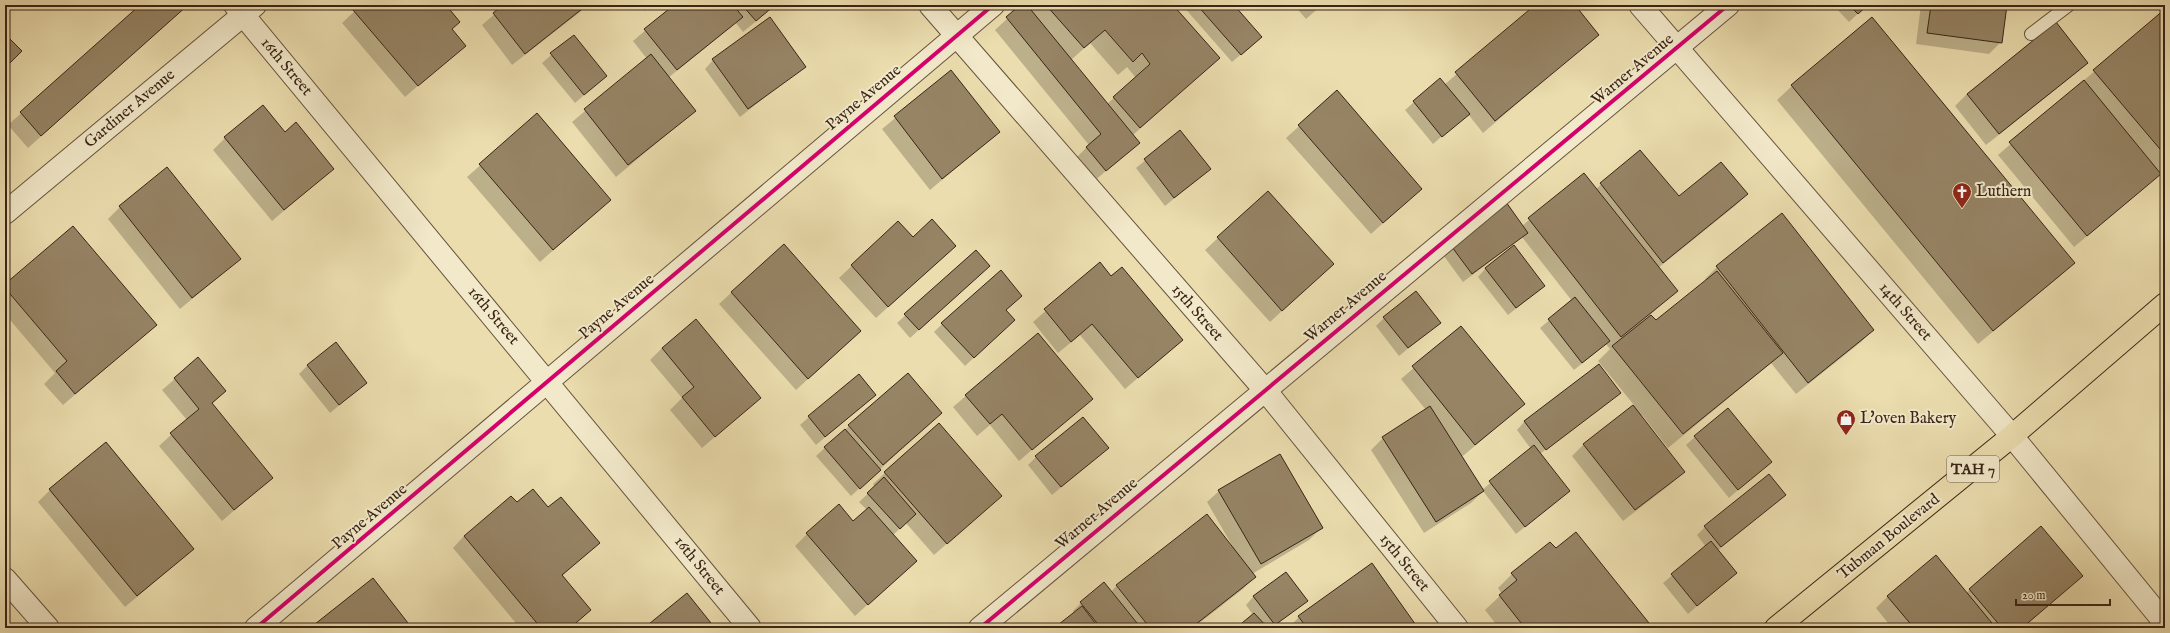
<svg xmlns="http://www.w3.org/2000/svg" width="2170" height="633" font-family="'IM FELL English',serif">
	<style>
		.shadow { fill: #0003; fill-rule: evenodd }
		.building { fill: #968465; stroke: #392416 }
		.lines { fill: none; stroke-linecap: round; stroke-linejoin: round }
		.lane-casing { stroke: #66523c; stroke-width: 14 }
		.street-casing { stroke: #66523c; stroke-width: 24 }
		.highway-casing { stroke: #392416; stroke-width: 24 }
		.lane { stroke: #f2e9ca; stroke-width: 12 }
		.street { stroke: #f2e9ca; stroke-width: 22 }
		.highway { stroke: #ebddae; stroke-width: 22 }
		.cycleway-casing { stroke: #f2e9ca; stroke-width: 6 }
		.cycleway { stroke: #d6006c; stroke-width: 4 }
		.labels { text-anchor: middle; dominant-baseline: central; stroke-width: 4; stroke-linejoin: round; paint-order: stroke }
		.shield { fill: #f2e9ca; stroke: #705f4c; stroke-width: 1 }
		.shield-label { font-size: 15px; font-weight: bold; fill: #392416 }
		.street-label { font-size: 16px; fill: #392416; stroke: #f2e9ca }
		.poi-label { font-size: 16px; fill: #392416; stroke: #f2e9ca; text-anchor: start }
	</style>
	<rect width="100%" height="100%" fill="#ebddae"/>
	<filter id="stains"><feTurbulence type="fractalNoise" baseFrequency=".005" numOctaves="4"/><feColorMatrix values="0 0 0 0 .2 0 0 0 0 .09 0 0 0 0 .02 0 0 0 .5 -.17"/></filter>
	<radialGradient id="worn" r=".72"><stop offset=".6" stop-color="#630" stop-opacity="0"/><stop offset="1" stop-color="#630" stop-opacity=".3"/></radialGradient>
	<g class="shadow">
		<path d="M142 5H187L28 148 8 125Z"/>
		<path d="M361 5H426L429 9 435 5H445L451 30 464 46 405 97 342 23Z"/>
		<path d="M505 5H589L512 65 482 25Z"/>
		<path d="M640 5H653L645 11Z"/>
		<path d="M675 5H776L743 32 736 23 668 78 695 111 616 177 572 122 647 59 633 41Z"/>
		<path d="M1022 5H1172L1218 58 1133 135 1139 143 1093 182 1075 159 1089 145 995 30ZM1090 43 1118 75 1127 67 1136 78 1107 104 1071 60Z"/>
		<path d="M1182 5H1233L1252 45 1232 62Z"/>
		<path d="M1294 5H1322L1306 19Z"/>
		<path d="M1537 5H1573L1598 34 1483 133 1468 114 1433 144 1405 110 1439 80 1444 85Z"/>
		<path d="M1833 5H1867L1849 22Z"/>
		<path d="M1921 5H2006L2001 42 1989 54 1916 44Z"/>
		<path d="M2165 10V166L2148 185 2074 247 1998 155Z"/>
		<path d="M1872 19 2074 263 2059 277 1978 344 1777 100 1792 86Z"/>
		<path d="M2056 23 2087 63 2075 74 1986 145 1955 106 1967 94Z"/>
		<path d="M573 36 606 76 575 103 542 63Z"/>
		<path d="M713 60 804 66 740 117 705 69Z"/>
		<path d="M951 72 999 132 930 190 882 129Z"/>
		<path d="M1337 92 1409 200 1371 234 1286 138Z"/>
		<path d="M537 115 610 200 540 262 467 177Z"/>
		<path d="M1180 132 1210 169 1165 206 1136 168Z"/>
		<path d="M284 133 333 169 272 221 213 150 225 138Z"/>
		<path d="M1639 151 1679 197 1747 194 1735 206 1658 268 1676 291 1650 315 1656 322 1706 281 1705 279 1717 267 1782 215 1873 330 1861 342 1796 394 1771 363 1668 448 1642 415 1640 416 1684 472 1672 483 1623 521 1572 456 1584 444 1634 405 1598 361 1610 349 1606 344 1574 370 1540 328 1572 301 1522 237 1463 282 1441 252 1450 244 1522 226 1584 174 1596 189Z"/>
		<path d="M1268 192 1333 264 1270 322 1205 250Z"/>
		<path d="M120 207 240 259 180 309 108 219Z"/>
		<path d="M898 222 912 238 942 258 876 318 839 278Z"/>
		<path d="M783 245 860 331 796 390 719 304Z"/>
		<path d="M976 251 980 274 910 338 897 323Z"/>
		<path d="M1099 264 1111 278 1182 340 1125 389 1080 335 1058 353 1033 322Z"/>
		<path d="M1486 268 1544 286 1508 315 1478 277Z"/>
		<path d="M5 286 156 325 63 405 44 384 55 373 5 314Z"/>
		<path d="M1013 304 1005 311V328L965 366 934 332 942 324Z"/>
		<path d="M1384 318 1439 323 1399 356 1376 326Z"/>
		<path d="M1461 327 1524 404 1463 456 1459 453 1482 490 1531 449 1517 430 1525 421 1619 393 1540 454 1569 491 1516 534 1483 491 1471 503 1424 533 1371 450 1383 438 1426 410 1401 379Z"/>
		<path d="M1038 334 1091 399 1019 461 990 425 977 436 953 407Z"/>
		<path d="M662 348 760 398 702 448 670 410 682 398 650 360Z"/>
		<path d="M198 359 225 391 212 404 272 478 222 521 159 446 187 420 162 390Z"/>
		<path d="M308 365 366 383 330 413 299 374Z"/>
		<path d="M875 395 816 445 800 425 809 417Z"/>
		<path d="M941 413 851 496 816 456 849 426Z"/>
		<path d="M1695 437 1770 462 1729 498 1686 445Z"/>
		<path d="M1107 448 1052 495 1028 465 1036 457Z"/>
		<path d="M885 473 988 507 934 555 906 523 893 535 916 561 855 616 795 546 807 534 853 522 867 510 859 502 875 487 873 484Z"/>
		<path d="M50 490 193 549 125 607 38 502Z"/>
		<path d="M1219 491 1321 528 1309 540 1252 574 1254 577 1243 589 1193 628H1056L1074 613 1073 611 1081 603 1111 592 1117 585 1233 547 1207 502Z"/>
		<path d="M1785 495 1717 551 1735 573 1688 614 1663 583 1706 547 1697 535 1705 527Z"/>
		<path d="M517 504 548 509 599 543 562 576 590 610 571 628H520L453 548 464 536Z"/>
		<path d="M2041 528 2082 576 2023 628H1892L1876 608 1888 596 1966 593Z"/>
		<path d="M1555 549 1652 628H1499L1485 610 1502 594 1498 588 1512 574Z"/>
		<path d="M1254 596 1306 601 1272 628H1238L1253 615 1246 605Z"/>
		<path d="M1299 617 1417 628H1288Z"/>
	</g>
	<g class="building">
		<path d="M140 5H188L41 136 20 112Z"/>
		<path d="M359 5H427L430 8 433 5H446L460 22 452 29 466 46 418 86 353 10Z"/>
		<path d="M503 5H587L525 54 493 13Z"/>
		<path d="M674 5H733L743 17 677 70 644 29Z"/>
		<path d="M742 5H775L756 21Z"/>
		<path d="M1020 5H1027L1140 143 1106 171 1086 147 1101 134 1006 17Z"/>
		<path d="M1046 5H1173L1220 58 1140 128 1113 97 1150 64 1142 53 1133 62 1105 30 1084 48Z"/>
		<path d="M1197 5H1234L1262 37 1241 55Z"/>
		<path d="M1535 5H1575L1599 35 1495 121 1455 72Z"/>
		<path d="M1849 5H1868L1858 14Z"/>
		<path d="M1931 5H2007L2002 43 1927 33Z"/>
		<path d="M2165 9V155L2093 70Z"/>
		<path d="M770 17 806 67 748 109 712 59Z"/>
		<path d="M1872 17 2075 263 1993 331 1791 85Z"/>
		<path d="M2056 22 2088 63 1999 134 1967 94Z"/>
		<path d="M5 34 22 51 5 68Z"/>
		<path d="M574 35 607 76 584 95 550 53Z"/>
		<path d="M651 54 696 111 628 165 584 109Z"/>
		<path d="M951 70 1000 132 942 179 894 116Z"/>
		<path d="M1440 78 1470 114 1442 137 1413 101Z"/>
		<path d="M2084 80 2161 174 2087 236 2009 142Z"/>
		<path d="M1337 90 1422 189 1383 223 1298 125Z"/>
		<path d="M263 105 285 132 296 122 334 169 284 210 224 137Z"/>
		<path d="M537 113 611 200 553 250 479 164Z"/>
		<path d="M1180 130 1211 169 1174 198 1144 159Z"/>
		<path d="M1640 150 1679 196 1721 162 1748 194 1663 263 1600 183Z"/>
		<path d="M167 167 241 259 192 298 119 206Z"/>
		<path d="M1584 173 1678 291 1621 337 1528 218Z"/>
		<path d="M1268 191 1334 264 1282 311 1217 237Z"/>
		<path d="M1506 202 1528 233 1472 274 1449 243Z"/>
		<path d="M1782 213 1874 330 1808 383 1716 266Z"/>
		<path d="M932 219 956 246 888 307 851 265 898 221 913 237Z"/>
		<path d="M73 226 157 325 75 394 56 371 67 361 5 288V284Z"/>
		<path d="M784 244 861 331 808 379 731 292Z"/>
		<path d="M1514 245 1545 286 1516 308 1485 268Z"/>
		<path d="M976 250 990 266 919 330 904 314Z"/>
		<path d="M1100 262 1111 276 1122 267 1183 340 1138 378 1092 324 1071 342 1044 309Z"/>
		<path d="M1001 270 1022 296 1006 310 1015 320 974 358 941 323Z"/>
		<path d="M1717 271 1783 353 1683 434 1612 346 1651 315 1656 320Z"/>
		<path d="M1416 291 1441 323 1408 348 1383 317Z"/>
		<path d="M1575 297 1610 341 1582 363 1548 319Z"/>
		<path d="M696 319 761 398 715 437 682 397 694 387 662 348Z"/>
		<path d="M1461 326 1525 404 1475 445 1412 366Z"/>
		<path d="M1038 333 1093 399 1032 450 1002 414 990 424 965 395Z"/>
		<path d="M336 342 367 383 339 405 307 365Z"/>
		<path d="M198 357 226 391 212 403 273 478 234 510 170 433 199 409 174 378Z"/>
		<path d="M1599 364 1621 393 1546 450 1524 421Z"/>
		<path d="M908 373 942 413 883 465 848 425Z"/>
		<path d="M859 374 876 395 825 437 808 416Z"/>
		<path d="M1633 405 1685 472 1635 510 1583 444Z"/>
		<path d="M1430 406 1484 491 1436 522 1382 437Z"/>
		<path d="M1728 408 1772 462 1738 490 1694 436Z"/>
		<path d="M1083 417 1109 448 1061 487 1035 456Z"/>
		<path d="M939 423 1002 496 947 544 884 472Z"/>
		<path d="M845 429 881 470 860 489 824 447Z"/>
		<path d="M106 442 194 549 137 596 49 489Z"/>
		<path d="M1534 445 1570 491 1525 527 1489 481Z"/>
		<path d="M1280 454 1323 528 1261 564 1218 490Z"/>
		<path d="M1769 474 1786 495 1721 547 1704 526Z"/>
		<path d="M884 477 916 514 900 529 867 493Z"/>
		<path d="M533 489 548 507 561 497 600 543 562 575 591 610 570 628H541L464 536 511 496 517 502Z"/>
		<path d="M839 504 853 521 869 507 917 561 868 605 806 533Z"/>
		<path d="M1207 514 1256 577 1191 628H1150L1116 585Z"/>
		<path d="M2041 526 2083 576 2022 628H2002L1969 589Z"/>
		<path d="M1576 532 1653 628H1525L1499 595 1517 580 1511 573 1550 542 1556 548Z"/>
		<path d="M1711 541 1737 573 1697 606 1671 574Z"/>
		<path d="M1936 555 1996 628H1914L1887 596Z"/>
		<path d="M1372 563 1418 628H1307L1298 616Z"/>
		<path d="M1286 572 1308 601 1275 625 1253 596Z"/>
		<path d="M373 578 408 623 401 628H310Z"/>
		<path d="M1104 582 1141 628H1101L1080 602Z"/>
		<path d="M687 593 715 628H644Z"/>
		<path d="M1082 606 1099 628H1054Z"/>
		<path d="M1254 613 1268 628H1236Z"/>
	</g>
	<g class="lines">
		<defs>
			<path id="lane" d="M2031 34 2069 5"/>
			<g id="street">
				<path d="M235 5 750 628"/>
				<path d="M930 5 1265 390 1457 628"/>
				<path d="M1640 5 2012 436 2165 623"/>
				<path d="M5 213 255 5"/>
				<path d="M5 579 48 628"/>
				<path d="M256 628 993 5"/>
				<path d="M980 628 1728 5"/>
			</g>
			<path id="highway" d="M1776 628 2012 436 2165 304"/>
		</defs>
		<use href="#lane" class="lane-casing"/>
		<use href="#street" class="street-casing"/>
		<use href="#highway" class="highway-casing"/>
		<use href="#lane" class="lane"/>
		<use href="#street" class="street"/>
		<use href="#highway" class="highway"/>
		<defs>
			<g id="cycleway">
				<path d="M256 628 993 5"/>
				<path d="M980 628 1728 5"/>
			</g>
		</defs>
		<use href="#cycleway" class="cycleway-casing"/>
		<use href="#cycleway" class="cycleway"/>
	</g>
	<defs>
		<symbol id="church-pin" viewBox="-11 -11 22 30"><path d="M0 17L-7.5 6A9.5 9.5 0 1 1 7.5 6Z" fill="#8f2418" stroke="#f2e9ca"/><path d="M-1.2-6h2.4v3.5h3.3v2.4h-3.3V6h-2.4V-.1h-3.3v-2.4h3.3Z" fill="#fff"/></symbol>
		<symbol id="shop-pin" viewBox="-11 -11 22 30"><path d="M0 17L-7.5 6A9.5 9.5 0 1 1 7.5 6Z" fill="#8f2418" stroke="#f2e9ca"/><path d="M-5-2.5h2.3a2.7 3.5 0 0 1 5.4 0H5L5.5 6h-11ZM-1.5-2.5h3a1.5 2.3 0 0 0-3 0Z" fill="#fff"/></symbol>
	</defs>
	<g fill-rule="evenodd">
		<use href="#church-pin" x="1951" y="181" width="22" height="30"/>
		<use href="#shop-pin" x="1835" y="408" width="22" height="30"/>
	</g>
	<g class="labels">
		<rect class="shield" x="1947" y="456" width="52" height="26" rx="3"/>
		<g class="shield-label">
			<text x="1973" y="469">TAH 7</text>
		</g>
		<g class="street-label">
			<text transform="translate(286 67) rotate(50)">16th Street</text>
			<text transform="translate(1633 70) rotate(-40)">Warner Avenue</text>
			<text transform="translate(864 98) rotate(-40)">Payne Avenue</text>
			<text transform="translate(130 109) rotate(-40)">Gardiner Avenue</text>
			<text transform="translate(617 307) rotate(-40)">Payne Avenue</text>
			<text transform="translate(1346 307) rotate(-40)">Warner Avenue</text>
			<text transform="translate(1905 312) rotate(49)">14th Street</text>
			<text transform="translate(1197 313) rotate(49)">15th Street</text>
			<text transform="translate(493 316) rotate(50)">16th Street</text>
			<text transform="translate(1097 514) rotate(-40)">Warner Avenue</text>
			<text transform="translate(370 517) rotate(-40)">Payne Avenue</text>
			<text transform="translate(1889 537) rotate(-39)">Tubman Boulevard</text>
			<text transform="translate(1404 563) rotate(51)">15th Street</text>
			<text transform="translate(699 566) rotate(51)">16th Street</text>
		</g>
		<g class="poi-label">
			<text x="1976" y="192">Luthern</text>
			<text x="1860" y="419">L'oven Bakery</text>
		</g>
	</g>
	<rect width="2170" height="633" fill="none" stroke="#ebddae" stroke-width="20"/>
	<rect x="6" y="6" width="2158" height="621" fill="none" stroke="#392416" stroke-width="2"/>
	<rect x="10" y="10" width="2150" height="613" fill="none" stroke="#392416"/>
	<path d="M2016 599v6h94v-6" fill="none" stroke="#392416" stroke-width="2"/>
	<text x="2022" y="599" font-size="12" fill="#392416" stroke="#f2e9ca" stroke-width="3" paint-order="stroke">20 m</text>
	<rect width="100%" height="100%" filter="url(#stains)"/>
	<rect width="100%" height="100%" fill="url(#worn)"/>
</svg>
